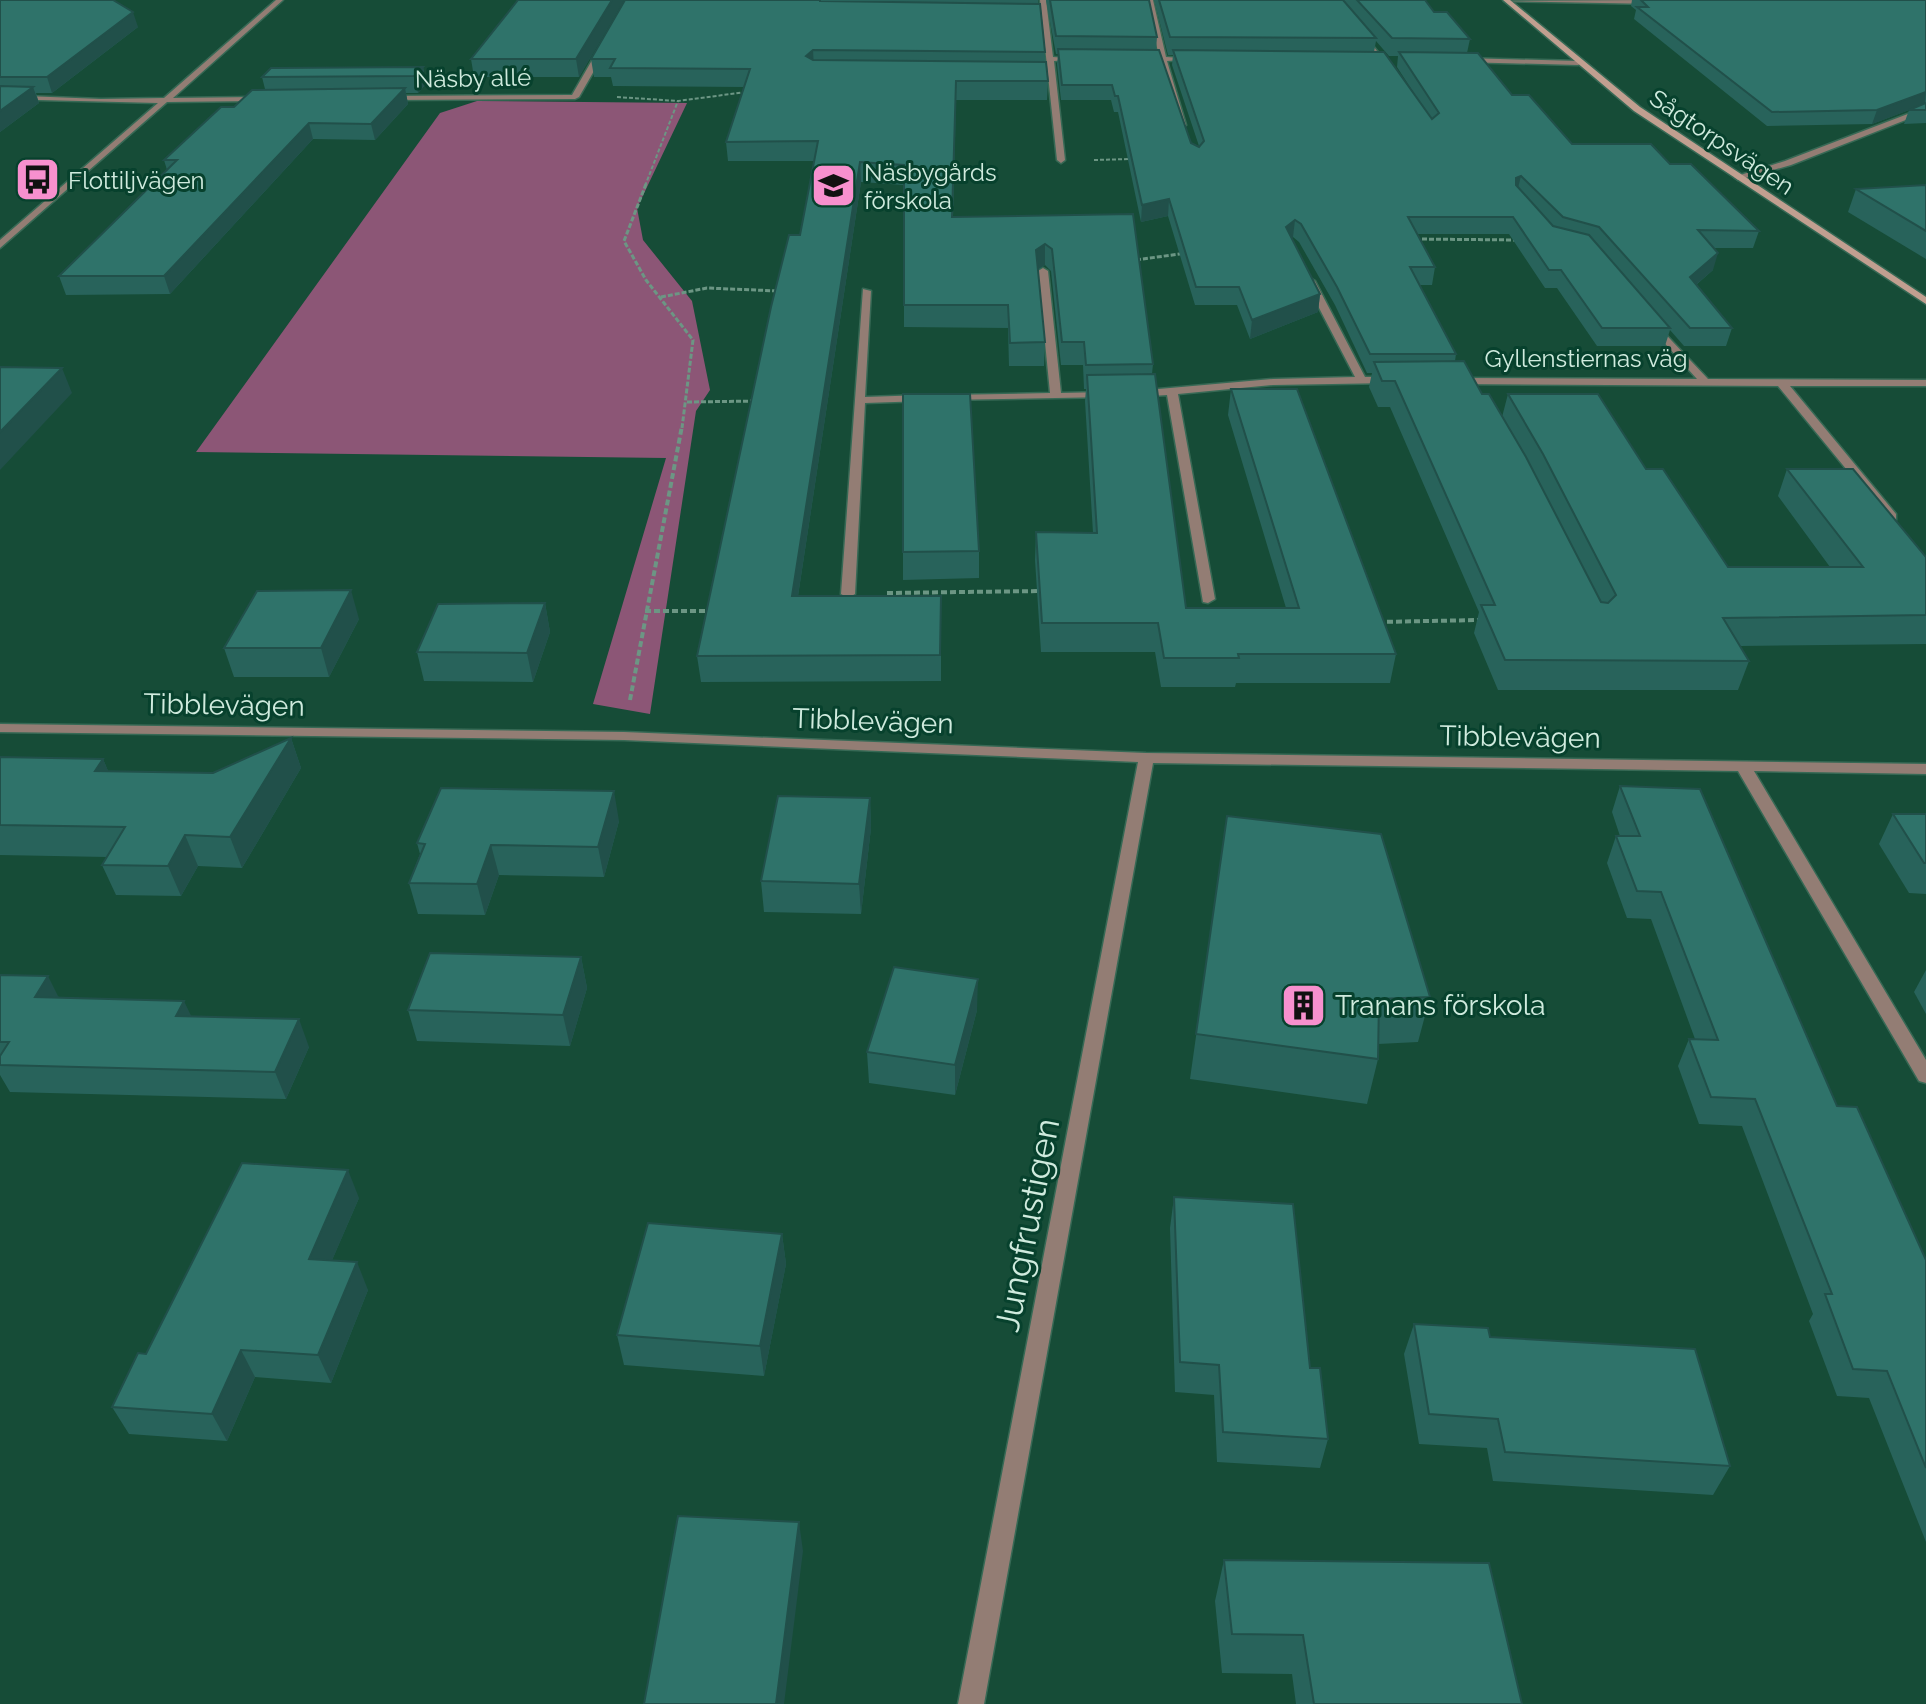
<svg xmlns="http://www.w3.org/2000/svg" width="1926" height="1704" font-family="Raleway,sans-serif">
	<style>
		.green { fill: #8c5676 }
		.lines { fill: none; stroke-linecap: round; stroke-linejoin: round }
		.street-casing { stroke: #376955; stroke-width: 3 }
		.secondary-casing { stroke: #376955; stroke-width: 3 }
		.path-far2 { stroke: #6c9684; stroke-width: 2; stroke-dasharray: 4 2; stroke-linecap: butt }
		.path-far1 { stroke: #6c9684; stroke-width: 3; stroke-dasharray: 5 2; stroke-linecap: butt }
		.path { stroke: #6c9684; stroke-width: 4; stroke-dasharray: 6 3; stroke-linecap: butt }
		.street { fill: #937d74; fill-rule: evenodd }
		.secondary { fill: #c19f90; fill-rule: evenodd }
		.wall { fill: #28635b; fill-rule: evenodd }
		.shaded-wall { fill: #21504a }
		.building { fill: #2f736a; stroke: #21504a; stroke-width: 2 }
		.labels { text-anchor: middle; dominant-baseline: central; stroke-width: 6; stroke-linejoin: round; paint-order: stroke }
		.far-street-label { font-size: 24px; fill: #d0ebde; stroke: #07412d }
		.far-poi-label { font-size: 24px; fill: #d0ebde; stroke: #07412d; text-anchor: start }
		.street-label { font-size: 28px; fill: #d0ebde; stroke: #07412d }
		.poi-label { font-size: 28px; fill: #d0ebde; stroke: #07412d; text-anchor: start }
		.near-street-label { font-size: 34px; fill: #d0ebde; stroke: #07412d }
	</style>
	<rect width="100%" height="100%" fill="#164c37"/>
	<path class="green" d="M477 101 687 103 637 208 643 240 692 301 710 390 696 411 650 714 593 704 666 458 196 452 440 113Z"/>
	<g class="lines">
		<defs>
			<g id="street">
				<path d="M276 0H283L173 98 261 97 264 101 167 102 0 248V240L158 103 0 99V95L101 99 164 98Z"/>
				<path d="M1040 0H1046L1053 57 1081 59 1054 61 1065 160 1061 163 1057 160Z"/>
				<path d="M1147 0H1153L1166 57 1197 59 1167 61 1186 125 1179 123 1160 61 1136 59 1159 57Z"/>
				<path d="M1330 0H1336L1394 72H1388Z"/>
				<path d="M1504 1 1651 0 1657 2 1654 4Z"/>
				<path d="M599 48 606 50 579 97 575 99 388 100 384 98 388 96 572 95Z"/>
				<path d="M1464 58 1578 61 1582 63 1578 65 1461 62Z"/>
				<path d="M1926 107V112L1791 165 1738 180 1734 177 1785 161Z"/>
				<path d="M1043 268 1048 271 1061 393 1105 392 1110 395 1109 397 944 400 943 398 948 395 1050 393 1038 271Z"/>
				<path d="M1310 278 1315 281 1365 377H1392L1397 380 1392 383 1273 385 1178 394 1215 599 1208 603 1203 602 1167 395 1136 397 1131 394 1136 391 1273 379 1355 377 1305 281Z"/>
				<path d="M863 289 871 291 865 397 925 395 930 398 925 401 865 403 855 594 848 598 841 594Z"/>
				<path d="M1653 321 1708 379 1926 380V386H1790L1896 514V520H1888L1778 386 1456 384 1451 381 1456 378 1697 379 1649 326 1648 324Z"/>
				<path d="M0 724 624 732 1146 753 1926 764V774L1754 771 1926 1060V1083L1919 1081 1738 771 1153 763 984 1704H958L1138 762 624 740 0 732Z"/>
			</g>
			<path id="secondary" d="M1503 0H1510L1640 107 1926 297V304L1634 111Z"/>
		</defs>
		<use href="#street" class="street-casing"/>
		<use href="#secondary" class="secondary-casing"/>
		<g class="path-far2">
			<path d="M617 97 678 101 746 92"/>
			<path d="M1094 160 1132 159"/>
			<path d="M645 186 678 101"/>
		</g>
		<g class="path-far1">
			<path d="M646 184 624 241 646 280 693 340 682 428"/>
			<path d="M1415 239 1517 240"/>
			<path d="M1136 260 1186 253"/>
			<path d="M661 297 707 288 779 291"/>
			<path d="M687 402 758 401"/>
		</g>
		<g class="path">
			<path d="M887 593 1041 591"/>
			<path d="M645 611H712"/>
			<path d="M1378 622 1480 620"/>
			<path d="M630 700 682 426"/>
		</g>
		<use href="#street" class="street"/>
		<use href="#secondary" class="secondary"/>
	</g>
	<g class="wall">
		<path d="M0 0 138 27 52 93H36L39 103 0 132Z"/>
		<path d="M518 0H624L579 77H474L471 59Z"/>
		<path d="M625 0H1038L1048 81 1047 100H956L953 217 1133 214 1153 364 1152 374 1186 608H1286L1228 415 1231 389 1396 654 1390 683H1236L1235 687H1161L1155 652H1041L1035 560 1036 532 1093 533 1085 401 1086 389H1084L1083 365H1061L1051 271 1045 265 1038 270 1045 342 1044 366H1009L1008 328 904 327V185L861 182 798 596H941V681L701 682 697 656 800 235 815 161H728L726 142 744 87 613 86 611 77H594L591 59Z"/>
		<path d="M1046 0H1149L1157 37 1156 50 1191 143 1199 146 1172 65 1173 55H1168L1154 0H1425L1434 12 1470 39 1467 53 1512 95 1572 144 1670 164 1759 231 1753 248H1714L1713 270 1696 285 1732 328 1726 346H1684L1670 330 1665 346H1597L1557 288H1545L1509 234H1417L1435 267 1432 285H1419L1456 354 1455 361 1482 394 1502 417 1508 394 1646 469 1728 567H1830L1778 496 1787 469 1926 557V644L1740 646 1749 661 1738 690H1498L1474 633 1479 612 1390 407H1378L1369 387 1372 373H1367L1335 305 1299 242 1293 237 1291 238 1320 294 1318 312 1250 339 1237 305H1195L1168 216 1141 222 1118 112H1114L1111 100H1061L1057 64 1058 54H1056ZM1376 41 1389 56H1398L1397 67 1417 98 1374 52Z"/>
		<path d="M1632 0H1926V123L1904 124 1909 110 1872 124 1767 126 1634 19 1636 10 1631 6Z"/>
		<path d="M423 67 426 84 418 93H406L408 104 375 140 313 139 170 294 66 295 59 276 167 170 164 160 234 107 265 89 262 77Z"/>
		<path d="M1926 185V259L1848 212 1856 189Z"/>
		<path d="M979 551V578L903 580V552Z"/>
		<path d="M545 603 550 632 533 682 424 681 417 652Z"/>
		<path d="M359 619 329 677H234L224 648Z"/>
		<path d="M291 738 301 768 242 868 198 866 181 896 116 895 102 865 107 857 0 855V757L103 759 108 771 213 773Z"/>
		<path d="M1620 786 1837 1106 1926 1260V1542L1869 1398 1837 1396 1809 1321 1813 1314 1742 1126 1699 1124 1678 1066 1689 1039H1695L1651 919 1627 918 1607 863 1616 836H1620L1612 812Z"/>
		<path d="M870 798 871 828 861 914 764 912 761 881Z"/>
		<path d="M1893 814H1926V894L1909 893 1879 844Z"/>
		<path d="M1227 816 1430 997 1418 1042 1378 1044V1059L1367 1104 1190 1079Z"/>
		<path d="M619 821 604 877 499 875 485 915 418 914 409 883 420 854 417 843Z"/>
		<path d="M581 957 587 988 570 1046 417 1041 408 1010Z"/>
		<path d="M1926 970V1014L1914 992Z"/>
		<path d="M0 975 59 997 191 1016 309 1047 286 1099 10 1092 0 1075Z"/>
		<path d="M977 1010 955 1095 869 1083 867 1052Z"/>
		<path d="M1174 1197 1310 1368 1328 1439 1320 1468 1217 1462 1214 1395 1175 1392 1170 1228Z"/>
		<path d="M359 1198 332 1260 368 1290 331 1383 255 1377 227 1441 129 1434 112 1407 146 1354Z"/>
		<path d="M782 1234 786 1264 764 1376 624 1365 617 1335Z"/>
		<path d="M1414 1324 1490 1337 1730 1466 1713 1495 1493 1481 1487 1448 1419 1444 1404 1354Z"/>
		<path d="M1224 1560 1522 1704H1296L1292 1674 1222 1673 1215 1601Z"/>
	</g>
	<g class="shaded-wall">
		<path d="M612 0H624L579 77 576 59Z"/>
		<path d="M133 12 138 27 52 93 47 77Z"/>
		<path d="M813 50 814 68 806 56Z"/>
		<path d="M423 67 426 84 418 93 414 76Z"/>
		<path d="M33 87 39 103 0 132V111Z"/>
		<path d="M405 88 408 104 375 140 371 124Z"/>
		<path d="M1926 92 1925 104 1872 124 1877 110Z"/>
		<path d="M309 123 313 139 170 294 164 276Z"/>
		<path d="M860 162 861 182 794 622 792 596Z"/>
		<path d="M1521 176 1517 192 1516 178Z"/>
		<path d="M1169 199 1168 216 1141 222 1142 205Z"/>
		<path d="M1295 220 1293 237 1283 244 1286 227Z"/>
		<path d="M1045 244V265L1035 271 1036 250Z"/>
		<path d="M1718 253 1713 270 1684 295 1690 277Z"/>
		<path d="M1320 294 1318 312 1250 339 1252 320Z"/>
		<path d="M62 368 72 393 0 470V432Z"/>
		<path d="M351 590 359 619 329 677 321 648Z"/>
		<path d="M545 603 550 632 533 682 527 653Z"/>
		<path d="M291 738 301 768 242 868 230 837Z"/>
		<path d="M103 759 116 789 95 771Z"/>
		<path d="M614 791 619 821 604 877 598 847Z"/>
		<path d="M870 798 871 828 861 914 859 884Z"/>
		<path d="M185 835 198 866 181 896 168 866Z"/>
		<path d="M491 845 499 875 485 915 477 884Z"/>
		<path d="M581 957 587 988 570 1046 563 1015Z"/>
		<path d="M48 976 62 1004 35 997Z"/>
		<path d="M978 979 977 1010 955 1095V1065Z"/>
		<path d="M184 1001 197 1028 176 1016Z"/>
		<path d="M299 1019 309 1047 286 1099 275 1072Z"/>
		<path d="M348 1170 359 1198 321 1286 309 1259Z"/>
		<path d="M782 1234 786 1264 764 1376 760 1346Z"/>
		<path d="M357 1262 368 1290 331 1383 318 1355Z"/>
		<path d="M241 1350 255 1377 227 1441 212 1414Z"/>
		<path d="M799 1522 803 1551 784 1704H776Z"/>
	</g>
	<g class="building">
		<path d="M0 0H113L133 12 47 77H0Z"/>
		<path d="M518 0H612L576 59H471Z"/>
		<path d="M625 0H820V1L1040 4 1045 52 813 50 806 56 813 60 1046 62 1048 81H956L952 217 1133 214 1153 364 1086 365 1084 342H1062L1052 249 1045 244 1036 250 1045 342 1010 343 1008 305H904V165L860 162 792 596H941L940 655 697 656 771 307 789 235H800L818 141 726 142 750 69 610 68 615 59H591Z"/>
		<path d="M1050 0H1149L1157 37 1056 36Z"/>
		<path d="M1159 0H1343L1376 38 1170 37Z"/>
		<path d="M1357 0H1425L1434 12H1447L1470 39 1392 38Z"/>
		<path d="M1641 0H1926V92L1877 110 1772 112 1637 7H1648Z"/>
		<path d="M1058 49 1159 50 1191 143 1199 147 1204 141 1173 50 1384 52 1432 119 1439 113 1399 52 1478 53 1512 95H1529L1572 144H1651L1670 164H1691L1759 231 1698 230 1718 253 1690 277 1732 328H1690L1599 227 1563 217 1521 176 1516 178V185L1553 226 1589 235 1670 328H1602L1561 270H1549L1513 217H1408L1435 267H1410L1456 354H1370L1337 287 1301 224 1295 220 1286 227 1320 294 1252 320 1239 287H1196L1169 199 1142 205 1118 96H1115L1112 85H1062Z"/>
		<path d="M423 67 414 76 262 77 271 68Z"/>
		<path d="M0 86 33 87 0 111Z"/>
		<path d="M405 88 371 124 309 123 164 276H59L177 160H164L221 107H234L252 90Z"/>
		<path d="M1926 103V110H1909Z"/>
		<path d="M1926 185V231L1856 189Z"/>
		<path d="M1464 361 1482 394H1489L1526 457 1601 602 1608 603 1616 595 1543 454 1508 394H1598L1646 469H1663L1728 567H1863L1787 469H1853L1926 557V615L1723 618 1749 661 1505 660 1481 605H1495L1395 381H1382L1374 362Z"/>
		<path d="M0 367 62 368 0 432Z"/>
		<path d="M1155 374 1186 608H1299L1231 389H1297L1396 654H1238L1239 658H1164L1158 623H1042L1036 532 1097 533 1087 375Z"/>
		<path d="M903 394H970L979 551 903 552Z"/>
		<path d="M351 590 321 648H224L257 591Z"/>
		<path d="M545 603 527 653 417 652 438 604Z"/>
		<path d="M291 738 230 837 185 835 168 866 102 865 125 827 0 825V757L103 759 95 771 213 773Z"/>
		<path d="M1620 786 1700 789 1837 1106 1857 1107 1926 1260V1468L1887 1371 1853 1369 1825 1294H1832L1755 1099 1711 1097 1689 1039 1718 1040 1661 892 1637 891 1616 836H1640Z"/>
		<path d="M441 788 614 791 598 847 491 845 477 884 409 883 425 844 417 843Z"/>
		<path d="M778 796 870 798 859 884 761 881Z"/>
		<path d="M1893 814H1926V863H1924Z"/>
		<path d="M1227 816 1381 834 1430 997 1379 999 1378 1059 1196 1034Z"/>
		<path d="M430 953 581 957 563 1015 408 1010Z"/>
		<path d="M894 967 978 979 955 1065 867 1052Z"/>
		<path d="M0 975 48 976 35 997 184 1001 176 1016 299 1019 275 1072 0 1065V1056L9 1042H0Z"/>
		<path d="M242 1163 348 1170 309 1259 357 1262 318 1355 241 1350 212 1414 112 1407 138 1353 146 1354Z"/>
		<path d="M1174 1197 1293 1204 1310 1368H1320L1328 1439 1223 1432 1219 1365 1180 1362Z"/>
		<path d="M648 1223 782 1234 760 1346 617 1335Z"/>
		<path d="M1414 1324 1488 1328 1490 1337 1695 1349 1730 1466 1505 1452 1498 1419 1429 1414Z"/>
		<path d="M678 1516 799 1522 776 1704H644Z"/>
		<path d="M1224 1560 1489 1563 1522 1704H1314L1303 1635 1232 1634Z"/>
	</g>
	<defs>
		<symbol id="bus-square" viewBox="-11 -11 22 22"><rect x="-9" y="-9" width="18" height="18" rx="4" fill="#f790ce" stroke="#07412d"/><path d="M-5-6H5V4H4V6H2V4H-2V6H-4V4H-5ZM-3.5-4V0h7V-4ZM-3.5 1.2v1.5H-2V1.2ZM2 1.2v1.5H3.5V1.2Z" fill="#111"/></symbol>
		<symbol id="school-square" viewBox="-11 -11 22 22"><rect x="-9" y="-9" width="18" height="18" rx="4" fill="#f790ce" stroke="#07412d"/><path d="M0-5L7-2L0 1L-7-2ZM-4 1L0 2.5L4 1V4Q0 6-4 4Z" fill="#111"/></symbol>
		<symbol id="building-square" viewBox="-11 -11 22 22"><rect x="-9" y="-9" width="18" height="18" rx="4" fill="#f790ce" stroke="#07412d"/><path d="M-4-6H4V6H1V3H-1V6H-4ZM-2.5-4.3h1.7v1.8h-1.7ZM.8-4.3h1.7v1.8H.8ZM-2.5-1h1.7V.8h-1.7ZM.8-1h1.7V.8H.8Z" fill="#111"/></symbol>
	</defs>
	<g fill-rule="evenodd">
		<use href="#bus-square" x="12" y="154" width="51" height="51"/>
		<use href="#school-square" x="808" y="160" width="51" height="51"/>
		<use href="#building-square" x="1278" y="980" width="51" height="51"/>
	</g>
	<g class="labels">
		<g class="far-street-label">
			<text transform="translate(473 78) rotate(-1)">Näsby allé</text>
			<text transform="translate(1722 142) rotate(34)">Sågtorpsvägen</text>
			<text x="1586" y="358">Gyllenstiernas väg</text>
		</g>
		<g class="far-poi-label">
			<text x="864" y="172">Näsbygårds<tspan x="864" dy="28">förskola</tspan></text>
			<text x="68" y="180">Flottiljvägen</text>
		</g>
		<g class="street-label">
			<text transform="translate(224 705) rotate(1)">Tibblevägen</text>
			<text transform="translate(873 721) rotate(2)">Tibblevägen</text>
			<text transform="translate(1520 737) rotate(1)">Tibblevägen</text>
		</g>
		<g class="poi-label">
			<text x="1335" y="1005">Tranans förskola</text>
		</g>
		<g class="near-street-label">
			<text transform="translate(1027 1225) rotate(-79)">Jungfrustigen</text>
		</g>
	</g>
</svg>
